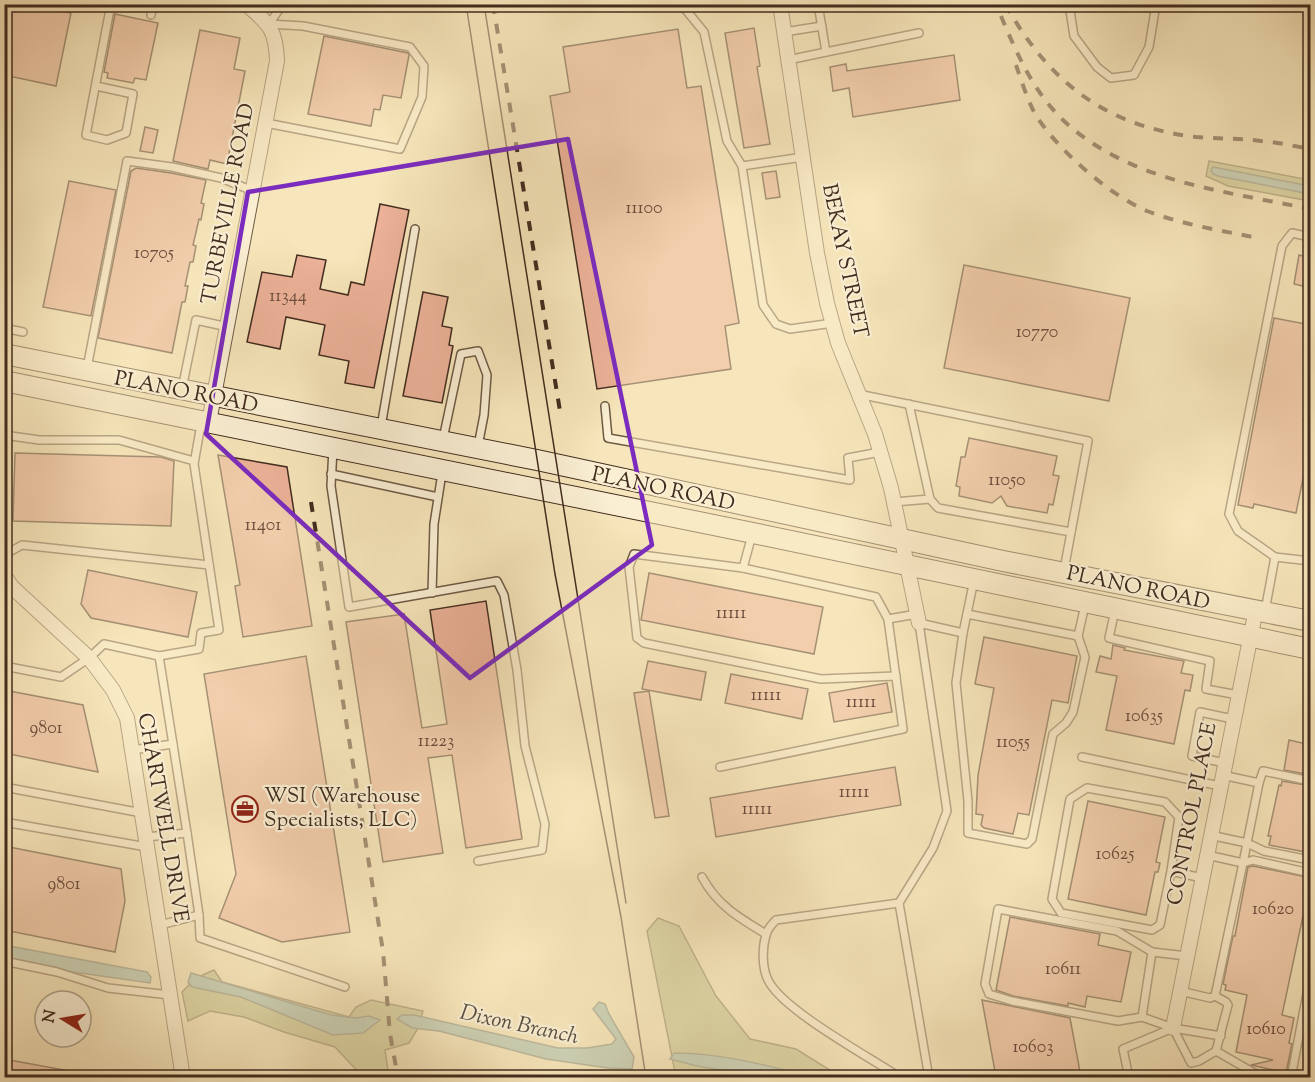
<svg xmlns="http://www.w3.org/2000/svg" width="1315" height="1082" font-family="'Sorts Mill Goudy',serif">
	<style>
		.green { fill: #c2c38c; stroke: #827856; stroke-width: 1.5 }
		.water { fill: #9dbfb3; stroke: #798478; stroke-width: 1.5 }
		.building { fill: #edb299; stroke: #422c1f; stroke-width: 1.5 }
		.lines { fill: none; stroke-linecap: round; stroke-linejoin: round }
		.service-casing { stroke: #6f5a46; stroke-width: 10 }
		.minor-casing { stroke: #6f5a46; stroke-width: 16 }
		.secondary-casing { stroke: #422c1f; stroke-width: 22 }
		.service { stroke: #faefd3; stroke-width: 7 }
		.minor { stroke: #faefd3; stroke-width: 14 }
		.secondary { stroke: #faefd3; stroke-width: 20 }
		.tram { stroke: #422c1f; stroke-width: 1.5 }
		.rail { stroke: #422c1f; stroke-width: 4; stroke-dasharray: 10 10; stroke-linecap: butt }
		.marked { fill: none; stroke: #7b2cbf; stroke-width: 4.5; stroke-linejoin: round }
		.labels { text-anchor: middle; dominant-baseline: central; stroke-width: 4.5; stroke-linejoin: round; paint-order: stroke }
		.number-label { font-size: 18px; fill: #6d4e3e }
		.street-label { font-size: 21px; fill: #422c1f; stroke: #faefd3 }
		.poi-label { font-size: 21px; fill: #422c1f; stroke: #faefd3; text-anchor: start }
		.water-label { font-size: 22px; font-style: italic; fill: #595144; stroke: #faefd3 }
	</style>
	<rect width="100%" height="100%" fill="#f7e6bb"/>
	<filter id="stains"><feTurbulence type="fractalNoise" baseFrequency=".00333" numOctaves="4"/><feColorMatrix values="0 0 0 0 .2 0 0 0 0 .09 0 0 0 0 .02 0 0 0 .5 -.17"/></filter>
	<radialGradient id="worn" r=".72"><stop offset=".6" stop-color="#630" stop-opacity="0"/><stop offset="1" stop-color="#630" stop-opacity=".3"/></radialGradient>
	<g class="green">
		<path d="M1209 161 1310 180V201L1228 186 1206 176Z"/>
		<path d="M658 918 679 926 716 996 750 1039 796 1049 841 1077H676L647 931Z"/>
		<path d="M214 970 222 982 349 1017 356 1007 371 1000 423 1011 417 1030 409 1043 385 1050 389 1077H363L335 1047 284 1032 244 1017 210 1011 188 1021 182 992 196 978Z"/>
	</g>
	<g class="water">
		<path d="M1213 167 1310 186V194L1218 176 1213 174 1211 171Z"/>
		<path d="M4 945 147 972 151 977 150 983 73 972 5 958Z"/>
		<path d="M191 973 331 1015 356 1018 369 1016 380 1020 363 1033 333 1035 241 997 192 987 188 982Z"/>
		<path d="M599 1002 605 1004 609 1014 634 1057 632 1069 608 1068 546 1059 439 1031 412 1028 397 1019 402 1015H414L558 1048H587L612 1044 616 1039 593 1009Z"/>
		<path d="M674 1053C721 1053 766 1065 811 1077H763L697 1066 670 1059Z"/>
	</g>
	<g class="building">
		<path d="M4 4H28L71 13 56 86 4 75Z"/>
		<path d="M115 14 158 23 146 80 135 78 133 83 107 78 108 73 104 72Z"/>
		<path d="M754 28 760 66 757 67 770 144 744 148 725 33Z"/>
		<path d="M678 29 687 88 701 86 739 323 725 326 731 369 597 389 550 96 570 92 563 47Z"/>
		<path d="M200 30 240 38 234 69 245 71 227 164 210 160 208 169 173 161Z"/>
		<path d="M324 36 408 53 409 55 401 98 383 95 380 110 374 109 371 126 308 114Z"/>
		<path d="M954 55 960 100 853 117 849 88 833 91 830 67 846 64 847 71Z"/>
		<path d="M145 127 158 130 153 153 140 151Z"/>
		<path d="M136 168 171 173 206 180 201 203 204 204 201 220 199 219 193 245 196 246 193 262H190L185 286H188L185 302H182L172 353 98 338 131 171Z"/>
		<path d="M776 171 780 197 766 199 762 173Z"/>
		<path d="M69 181 116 190 91 316 43 307Z"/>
		<path d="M380 204 409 210 374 388 345 383 349 361 319 355 325 325 286 317 280 349 247 342 262 272 292 277 297 255 326 260 320 289 348 295 351 282 364 285Z"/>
		<path d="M1299 255 1311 258V288L1294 284Z"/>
		<path d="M964 265 1130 298 1109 401 944 368Z"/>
		<path d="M423 292 448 297 442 326 452 328 449 345 453 346 442 403 403 396Z"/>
		<path d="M1274 318 1311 325V383L1303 421 1311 423V439L1296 513 1254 504 1253 508 1238 505Z"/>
		<path d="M969 438 1057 456 1053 475 1059 476 1053 505 1049 504 1047 513 1007 506 1001 496 992 503 959 496 960 487 956 486 961 457H965Z"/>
		<path d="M15 453 161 457 174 461 171 526 13 521Z"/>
		<path d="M218 455 287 467 312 626 243 637 235 586 240 585Z"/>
		<path d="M88 570 197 592 188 637 91 618 81 604Z"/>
		<path d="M649 573 823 607 814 654 641 620Z"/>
		<path d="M486 601 522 839 466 848 452 755 428 758 443 853 383 862 346 622 404 614 422 728 447 724 430 610Z"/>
		<path d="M984 637 1077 656 1068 703 1052 700 1029 815 1018 813 1013 834 984 828 981 825 983 815 976 814 978 775 994 688 975 684Z"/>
		<path d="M1113 645 1125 648 1124 650 1184 661 1181 673 1193 675 1190 691 1185 690 1174 744 1106 730 1117 676 1096 672 1100 656 1111 659Z"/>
		<path d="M306 656 350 932 282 942 219 918 236 874 204 674Z"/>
		<path d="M648 661 706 672 701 700 642 689Z"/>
		<path d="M731 674 808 689 802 719 725 703Z"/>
		<path d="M887 683 892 712 834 722 829 693Z"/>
		<path d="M4 690 83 705 98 772 4 753Z"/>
		<path d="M649 691 669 816 655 818 634 693Z"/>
		<path d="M1289 740 1311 745V775L1284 770Z"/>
		<path d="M895 767 901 805 716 837 710 798Z"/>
		<path d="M1282 781 1311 786V853L1269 845 1271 836H1268L1279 785 1281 786Z"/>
		<path d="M1088 801 1165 817 1156 862 1160 863 1158 872H1155L1146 915 1068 899Z"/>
		<path d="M4 846 121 869 125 901 115 952 4 930Z"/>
		<path d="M1253 866 1311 878 1282 1015 1294 1018 1289 1043 1292 1044 1286 1073 1251 1065 1273 1060 1236 1052 1247 995 1225 990 1226 985 1223 984 1233 936H1235L1248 867Z"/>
		<path d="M1010 917 1100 934 1098 945 1131 952 1121 1002 1087 996 1085 1007 1068 1003V1006L1013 996 996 990Z"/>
		<path d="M982 1000 1070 1018 1081 1077H996Z"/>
		<path d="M4 1059 75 1072 74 1077H4Z"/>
	</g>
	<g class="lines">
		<defs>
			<g id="service">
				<path d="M681 4 704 32 727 141 742 166 763 305 776 324 790 329 833 323"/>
				<path d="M1069 4 1074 36 1097 67 1111 78 1134 75 1149 47 1156 4"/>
				<path d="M151 15 153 4"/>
				<path d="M269 24 283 4"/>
				<path d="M784 32 822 26"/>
				<path d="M826 52 919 33"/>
				<path d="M788 60 826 52 818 4"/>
				<path d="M96 86 133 94 126 133 107 140 86 135 111 4"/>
				<path d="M266 123 400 149 422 97 424 66 410 47 303 26 269 24"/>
				<path d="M742 166 803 157"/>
				<path d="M1310 237 1292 233 1282 246 1229 514 1238 531 1275 557 1310 561"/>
				<path d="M4 328 23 332"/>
				<path d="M87 368 127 161 172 167 221 178 253 191"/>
				<path d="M182 389 196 320 228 327"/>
				<path d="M858 394 1088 441 1064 570"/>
				<path d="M909 404 930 499 938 508 1071 532"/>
				<path d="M605 406 608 438 850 480 848 458 880 452"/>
				<path d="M381 427 415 229"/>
				<path d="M4 435 39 440H119L194 461"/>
				<path d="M443 439 461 354 478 351 487 375 484 415 478 446"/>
				<path d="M333 449 331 486 349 607 497 581 504 595 517 670 525 746 545 824 542 850 478 861"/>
				<path d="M331 474 438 497"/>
				<path d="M894 502 930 499"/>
				<path d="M752 535 743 568 876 597 888 619"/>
				<path d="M4 555 22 545 209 565"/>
				<path d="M743 568 634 554 629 567 637 638 644 643 821 679 896 676"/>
				<path d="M432 593 434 524 442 473"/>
				<path d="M1115 610 1109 638 1210 661 1206 689 1238 695"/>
				<path d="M1265 611 1275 557"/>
				<path d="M967 614 1078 636 1085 605"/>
				<path d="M963 633 956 683 968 801V833L1027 844 1032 839 1053 734 1066 723 1073 712 1085 657 1078 636"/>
				<path d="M159 656 199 649 201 633 219 630 194 464 201 424"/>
				<path d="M4 666 61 677 89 658 104 644 159 656 187 833"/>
				<path d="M132 750 173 744"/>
				<path d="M1082 757 1220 786"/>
				<path d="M1225 763 1192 756 1200 712 1233 719"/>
				<path d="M720 767 903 729 888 619 917 614"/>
				<path d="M1222 775 1259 783 1263 771 1310 781"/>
				<path d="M1259 783 1243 863 1253 860 1310 873"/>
				<path d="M4 787 142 813"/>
				<path d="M4 822 147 847"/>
				<path d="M1210 835 1247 843 1264 851 1310 860"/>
				<path d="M146 837 187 833 199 915 160 925"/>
				<path d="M1171 871 1179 817 1165 802 1087 788 1070 799 1052 899 1061 913 1152 930 1160 925 1171 871 1202 878"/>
				<path d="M702 877C717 905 739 918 766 934"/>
				<path d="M899 903 776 920C772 924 767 930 766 935 762 948 762 968 768 980 782 1010 871 1058 901 1078"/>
				<path d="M199 915 200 938 345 987"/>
				<path d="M4 961 57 972 108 988 170 995"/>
				<path d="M1180 991 1210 998 1215 996 1243 863 1207 855"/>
				<path d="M1215 996 1226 1002 1228 1005 1216 1051"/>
				<path d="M1142 1017 1118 1021 1012 1001 989 994 985 984 998 909 1117 931 1152 952"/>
				<path d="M1173 1028 1142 1017 1152 952 1187 956"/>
				<path d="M1221 1036 1173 1028 1191 1063 1199 1061 1216 1051 1263 1078"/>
				<path d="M929 1078 899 903 933 848 947 811 919 623 963 633 974 580"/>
				<path d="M1129 1078 1123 1049 1173 1028"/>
				<path d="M1291 1078 1310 978"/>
			</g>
			<g id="minor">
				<path d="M780 4 817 253 827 303 838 343 875 434 891 488 919 623"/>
				<path d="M209 422 277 61C276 29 269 24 246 4"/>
				<path d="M4 575 12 587 89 658 113 690 127 718 183 1078"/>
				<path d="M1173 1028 1256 609"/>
			</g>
			<g id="secondary">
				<path d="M4 354 537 460 1003 561 1310 621"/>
				<path d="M4 381 753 533 1310 649"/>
			</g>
		</defs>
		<use href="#service" class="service-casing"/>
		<use href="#minor" class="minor-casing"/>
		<use href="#secondary" class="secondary-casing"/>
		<use href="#service" class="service"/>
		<use href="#minor" class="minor"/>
		<use href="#secondary" class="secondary"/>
		<g class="tram">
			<path d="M466 4 555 574 621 917 646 1078"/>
			<path d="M484 4 626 903"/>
		</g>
		<g class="rail">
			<path d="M493 4 561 417"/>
			<path d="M1005 4C1050 83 1105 126 1196 137 1218 139 1239 138 1261 141 1277 142 1294 146 1310 149"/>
			<path d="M1001 16C1017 54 1034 93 1064 121 1131 183 1226 191 1310 209"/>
			<path d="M1016 65C1021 80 1027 98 1034 112 1054 147 1109 195 1147 211 1181 224 1218 230 1253 237"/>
			<path d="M311 502 383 951 390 1034 398 1078"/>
		</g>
	</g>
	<path d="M0 0H1315V1082H0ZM568 139 652 545 470 678 206 434 248 192Z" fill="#f7e6bb" fill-opacity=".55" fill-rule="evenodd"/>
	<path class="marked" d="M568 139 652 545 470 678 206 434 248 192Z"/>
	<defs>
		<symbol id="office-ring" viewBox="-11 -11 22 22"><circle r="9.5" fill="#faefd3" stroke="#8f2418" stroke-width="1.5"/><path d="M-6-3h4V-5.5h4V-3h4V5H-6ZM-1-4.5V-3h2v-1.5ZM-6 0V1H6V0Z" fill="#8f2418"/></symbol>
	</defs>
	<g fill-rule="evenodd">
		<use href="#office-ring" x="230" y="794" width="30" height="30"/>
	</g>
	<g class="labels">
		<g class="number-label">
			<text x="644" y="209">11100</text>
			<text x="154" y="254">10705</text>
			<text x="288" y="297">11344</text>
			<text x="1037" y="333">10770</text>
			<text x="1007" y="481">11050</text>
			<text x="263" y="526">11401</text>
			<text x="731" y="614">11111</text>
			<text x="766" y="696">11111</text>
			<text x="861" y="703">11111</text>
			<text x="1144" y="717">10635</text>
			<text x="46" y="729">9801</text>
			<text x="436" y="742">11223</text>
			<text x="1013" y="743">11055</text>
			<text x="854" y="793">11111</text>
			<text x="757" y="810">11111</text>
			<text x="1115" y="855">10625</text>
			<text x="64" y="885">9801</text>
			<text x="1273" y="910">10620</text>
			<text x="1063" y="970">10611</text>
			<text x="1266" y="1030">10610</text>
			<text x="1033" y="1048">10603</text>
		</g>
		<g class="street-label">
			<text transform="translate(229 204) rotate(-79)">TURBEVILLE ROAD</text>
			<text transform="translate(844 261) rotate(78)">BEKAY STREET</text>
			<text transform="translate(186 393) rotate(11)">PLANO ROAD</text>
			<text transform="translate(663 490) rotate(12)">PLANO ROAD</text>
			<text transform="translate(1138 589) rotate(12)">PLANO ROAD</text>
			<text transform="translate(1193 814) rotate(-79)">CONTROL PLACE</text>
			<text transform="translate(162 818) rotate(80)">CHARTWELL DRIVE</text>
		</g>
		<g class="poi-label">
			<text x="264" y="797">WSI (Warehouse<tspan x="264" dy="24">Specialists, LLC)</tspan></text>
		</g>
		<g class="water-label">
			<text transform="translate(519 1026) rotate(12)">Dixon Branch</text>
		</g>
	</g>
	<rect width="1315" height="1082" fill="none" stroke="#f7e6bb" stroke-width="24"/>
	<rect x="6" y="6" width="1303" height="1070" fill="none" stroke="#422c1f" stroke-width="3"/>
	<rect x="12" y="12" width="1291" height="1058" fill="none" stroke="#422c1f" stroke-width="1.5"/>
	<g transform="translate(63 1019) rotate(281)"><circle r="28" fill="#faefd3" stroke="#b0a18b" stroke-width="1.5"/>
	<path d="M0-4.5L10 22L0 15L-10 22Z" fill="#8f2418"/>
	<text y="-9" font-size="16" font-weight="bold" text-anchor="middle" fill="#422c1f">N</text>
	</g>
	<rect width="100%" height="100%" filter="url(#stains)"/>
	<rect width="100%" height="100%" fill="url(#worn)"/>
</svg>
